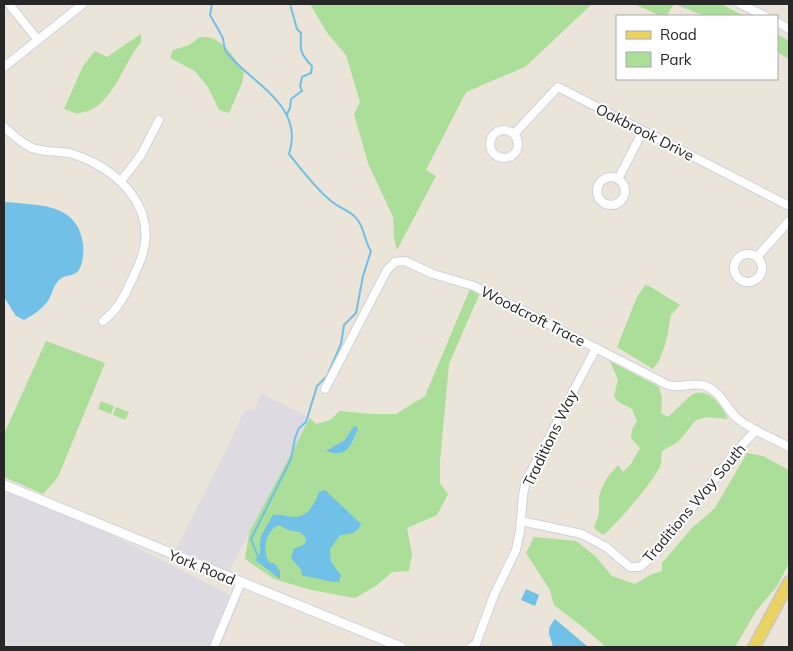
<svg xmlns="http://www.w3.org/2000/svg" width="793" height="651" font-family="Mulish,sans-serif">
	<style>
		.industrial { fill: #dddae2 }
		.green { fill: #abde98 }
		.water { fill: #70c0e8 }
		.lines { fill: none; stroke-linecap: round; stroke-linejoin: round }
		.stream { stroke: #70c0e8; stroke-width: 2 }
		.minor-casing { stroke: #cfd1e0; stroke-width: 10 }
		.tertiary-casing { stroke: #cfd1e0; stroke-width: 11 }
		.primary-casing { stroke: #c7c7c7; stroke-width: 14 }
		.minor { stroke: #fff; stroke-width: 8 }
		.tertiary { stroke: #fff; stroke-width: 9 }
		.primary { stroke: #e9d25f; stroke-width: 11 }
		.labels { text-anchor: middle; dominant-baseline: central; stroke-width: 4; stroke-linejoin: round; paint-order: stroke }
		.street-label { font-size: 15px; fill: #272727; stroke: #fff }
	</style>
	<rect width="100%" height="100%" fill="#eae4d9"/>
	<g class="industrial">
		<path d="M261 393 310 418 229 571 176 549 227 449 244 411 255 409Z"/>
		<path d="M4 490 92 525 240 600 220 647H4Z"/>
	</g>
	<g class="green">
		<path d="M310 4H592L525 67 466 92 426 170 436 176 397 250 394 237 393 217 368 163 354 114 360 102 346 55 328 34Z"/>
		<path d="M634 4H721L744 16H705L674 4 666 16H661Z"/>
		<path d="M141 34V42C123 63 111 111 79 113 75 114 69 110 64 109L83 66 95 51 107 57Z"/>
		<path d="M777 34 789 41V59L777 52Z"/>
		<path d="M200 37C203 37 208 37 212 38 225 43 237 61 244 73L242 83 229 113 219 110 208 87 195 71 170 58 173 50 189 45Z"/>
		<path d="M645 285 649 286 680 305 671 315 666 342 659 361 653 369 617 347 637 297Z"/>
		<path d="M470 289 479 295 449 364 440 461V483L448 494 437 515 407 528 412 554 409 571 392 572 376 586 355 598 311 590 274 579 245 559 249 533 310 418 316 424 330 420 340 411 370 414H396L425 396Z"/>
		<path d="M46 341 105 363 58 477 43 494 4 477V434Z"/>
		<path d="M610 361 659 387 662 398 661 413 668 417C675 411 681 404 688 398 705 382 721 404 728 419L707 417 696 420 678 442 662 451C661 456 662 462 660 466 658 476 611 531 603 535L594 528 599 513V496L602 488 607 478 618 465 623 472 631 464 640 448 631 438 632 430 637 421 632 409 617 401 614 396 618 380Z"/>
		<path d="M101 401 114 406 111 414 98 409Z"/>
		<path d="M116 407 129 412 125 420 113 415Z"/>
		<path d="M747 453 763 456 789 470V563L777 586 756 611 735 647H606L584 628 554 605 550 590 526 553 534 537 576 541 595 556 612 576 635 584 650 575 662 571V563L692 528 715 508Z"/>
	</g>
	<g class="water">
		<path d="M4 202C11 202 19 203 27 204 54 206 79 212 83 244 84 252 83 263 79 270 74 277 64 274 59 280 54 285 53 291 50 297 46 307 33 315 24 320L16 316 4 297Z"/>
		<path d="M356 426 358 429C350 447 347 458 326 451L345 440 353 427Z"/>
		<path d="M325 490 361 524C357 534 350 534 340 535L330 549 331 562 341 575 339 582C333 583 310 576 302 576L301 570 291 558 294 549 305 544 306 539C301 530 298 533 289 530 285 529 282 526 278 525 266 531 261 552 270 563H274L280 571V579L255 560C264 552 258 547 261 537 262 533 270 520 273 515 283 514 287 517 294 517 310 516 314 504 319 492Z"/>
		<path d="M526 589 539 595 535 606 521 600Z"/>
		<path d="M555 619 588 647H553C551 635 544 632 555 619Z"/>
	</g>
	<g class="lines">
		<g class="stream">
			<path d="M212 4 210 15C214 23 220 31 223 39 224 44 224 49 227 53 252 84 305 105 289 154 302 170 315 188 331 201 338 207 348 210 354 216 364 224 364 241 371 251L363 276 356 313 344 325 341 344 327 376 317 386 306 422 299 428 295 438 291 459 251 539 258 557"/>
			<path d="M287 114 290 108 291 99 302 91 300 86 302 77 311 73 312 66C300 54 300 50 301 33L297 29 290 4"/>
		</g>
		<defs>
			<g id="minor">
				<path d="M9 4 38 40"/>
				<path d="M740 4 765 16"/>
				<path d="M777 22 789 29"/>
				<path d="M4 67 83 4"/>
				<path d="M4 127C12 134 21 143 32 148 45 153 60 150 73 154 120 170 162 211 139 264 130 284 121 308 103 321"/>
				<circle cx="504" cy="144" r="14"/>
				<path d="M514 134 558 87 789 206"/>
				<circle cx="611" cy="191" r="14"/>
				<path d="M618 179 643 131"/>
				<path d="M121 181 141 155 159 120"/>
				<circle cx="748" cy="268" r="14"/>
				<path d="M757 257 789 221"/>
				<path d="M325 389 387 270 395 262 405 261 433 274 474 286 668 385C681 389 694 381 706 386 722 393 726 409 738 419 753 431 773 438 789 447"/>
				<path d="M521 521 582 534 606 547 630 567H640L658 551 733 455 756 430"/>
				<path d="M214 647 241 582"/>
				<path d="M471 647 476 644 494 595 516 550 520 531 523 495 526 481 596 348"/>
			</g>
			<path id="tertiary" d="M4 485 401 647"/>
			<path id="primary" d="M754 647 789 582"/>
		</defs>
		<use href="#minor" class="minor-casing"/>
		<use href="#tertiary" class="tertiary-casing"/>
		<use href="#primary" class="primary-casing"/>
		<use href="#minor" class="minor"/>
		<use href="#tertiary" class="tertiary"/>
		<use href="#primary" class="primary"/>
	</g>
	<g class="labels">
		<g class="street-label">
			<text transform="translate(645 132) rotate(27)">Oakbrook Drive</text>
			<text transform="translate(533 316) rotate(27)">Woodcroft Trace</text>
			<text transform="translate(550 438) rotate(-64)">Traditions Way</text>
			<text transform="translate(694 503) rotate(-50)">Traditions Way South</text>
			<text transform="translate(202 567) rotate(22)">York Road</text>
		</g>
	</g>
	<rect width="793" height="651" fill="none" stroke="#272727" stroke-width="10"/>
	<rect x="616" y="15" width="162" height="65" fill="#ffffff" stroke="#a9a9a9"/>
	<rect x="626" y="31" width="25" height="8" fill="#e9d25f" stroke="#a9a9a9"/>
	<text x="660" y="40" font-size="15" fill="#272727">Road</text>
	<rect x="626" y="52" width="25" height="15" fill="#abde98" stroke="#a9a9a9"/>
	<text x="660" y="65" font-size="15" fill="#272727">Park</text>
</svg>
